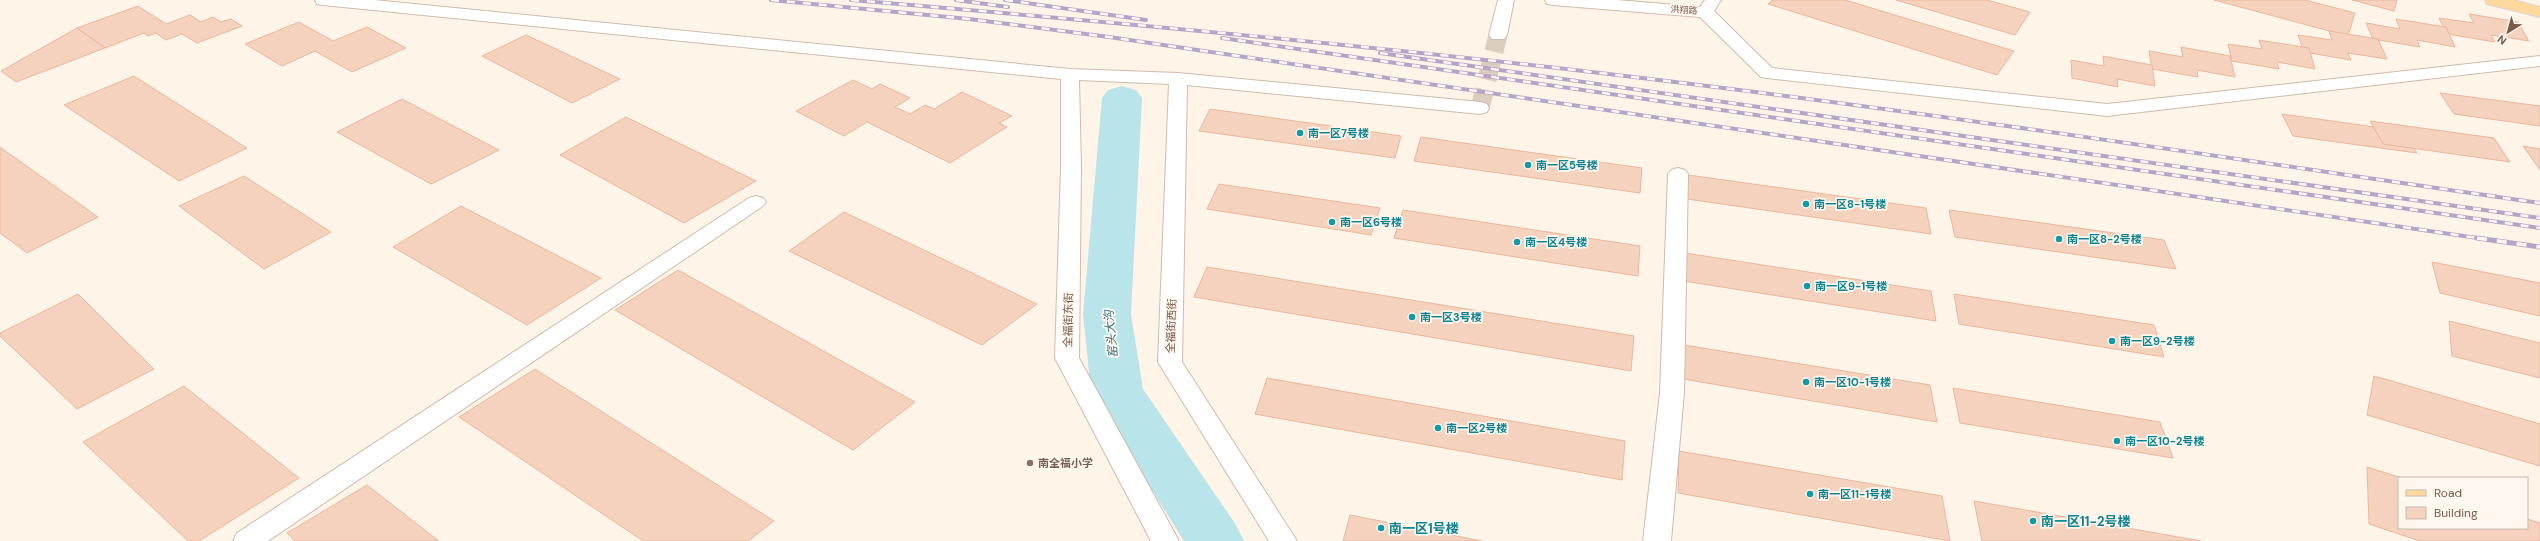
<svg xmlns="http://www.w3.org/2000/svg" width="2540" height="541" font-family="'DM Sans','Noto Sans SC',sans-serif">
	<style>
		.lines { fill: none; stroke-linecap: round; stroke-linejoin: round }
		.river { fill: #b9e4ea; fill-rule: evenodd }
		.building { fill: #f5d2bd; stroke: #e9b79c }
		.minor-tunnel { stroke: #ddcdc0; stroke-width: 19; stroke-dasharray: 19 10; stroke-linecap: butt }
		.minor-casing { stroke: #d1bbab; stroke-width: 2 }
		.major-casing { stroke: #dcd4d0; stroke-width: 2 }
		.minor { fill: #fff; fill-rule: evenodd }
		.major { fill: #ffd89d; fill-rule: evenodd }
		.rail-far1-casing { stroke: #b7a3ca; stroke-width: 4 }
		.rail-casing { stroke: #b7a3ca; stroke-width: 5 }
		.rail-far1 { stroke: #fff8ef; stroke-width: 2.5; stroke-dasharray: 8; stroke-linecap: butt }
		.rail { stroke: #fff8ef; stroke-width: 3.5; stroke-dasharray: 10; stroke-linecap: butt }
		.culture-dot { fill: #0f9aa8; stroke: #fff8ef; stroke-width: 1.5 }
		.education-dot { fill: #8d6e63; stroke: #fff8ef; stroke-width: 1.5 }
		.labels { text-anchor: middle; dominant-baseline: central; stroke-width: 3.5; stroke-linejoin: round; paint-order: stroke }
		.far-street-label { font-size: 9px; fill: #7a5949; stroke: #fff8ef }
		.culture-label { font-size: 11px; font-weight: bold; fill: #0d838f; stroke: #fff8ef; text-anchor: start }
		.street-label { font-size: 11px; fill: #7a5949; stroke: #fff8ef }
		.education-label { font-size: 11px; font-weight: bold; fill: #785e54; stroke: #fff8ef; text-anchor: start }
		.water-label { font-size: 12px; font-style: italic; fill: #3b7680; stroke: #fff8ef }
		.near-culture-label { font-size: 13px; font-weight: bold; fill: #0d838f; stroke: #fff8ef; text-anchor: start }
	</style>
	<rect width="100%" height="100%" fill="#fef4e7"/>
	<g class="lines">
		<path class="river" d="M1122 86 1136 90 1142 98 1131 314 1143 389 1236 525 1244 541H1184L1091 392 1083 314 1102 98 1108 90Z"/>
	</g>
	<g class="building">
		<path d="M1772 0H1845L2014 51 1997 75 1768 4Z"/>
		<path d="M1896 0H1987L2030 12 2015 35Z"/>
		<path d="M2214 0H2305L2355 13 2348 36Z"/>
		<path d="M2352 0H2397L2394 11Z"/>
		<path d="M138 6 166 24 190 15 201 22 213 17 221 22 231 19 242 26 197 43 182 34 166 40 156 33 148 36 144 33 105 48 77 28Z"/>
		<path d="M2469 14 2518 22 2529 41 2491 35 2495 42 2447 34 2439 18 2474 23Z"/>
		<path d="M2396 19 2446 27 2455 47 2417 40 2420 47 2373 39 2366 23 2400 29Z"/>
		<path d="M299 22 333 41 367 27 406 48 352 72 315 51 282 66 245 44Z"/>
		<path d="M77 28 105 48 16 82 1 71Z"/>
		<path d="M2329 31 2378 39 2387 59 2348 53 2351 60 2304 52 2298 35 2332 40Z"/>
		<path d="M526 35 620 79 572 103 482 56Z"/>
		<path d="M2259 40 2309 48 2315 69 2277 62 2279 69 2232 61 2228 44 2262 49Z"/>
		<path d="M2181 47 2230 56 2235 77 2197 70 2198 77 2152 69 2149 51 2183 57Z"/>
		<path d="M2103 56 2152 65 2155 86 2117 79 2118 87 2072 78 2071 60 2104 66Z"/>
		<path d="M134 76 247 148 179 181 64 105Z"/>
		<path d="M853 80 872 89 880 84 910 98 895 107 910 114 925 105 934 109 962 92 1012 116 999 123 1007 127 950 163 867 122 844 136 796 111Z"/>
		<path d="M2440 93 2540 106V126L2454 114Z"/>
		<path d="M402 99 499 150 431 184 337 132Z"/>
		<path d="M1210 109 1401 136 1395 158 1199 131Z"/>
		<path d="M2282 114 2403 131 2417 153 2293 136Z"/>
		<path d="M626 117 756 181 684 223 560 155Z"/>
		<path d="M2370 121 2494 138 2510 162 2383 144Z"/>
		<path d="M1421 137 1642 168 1640 193 1414 161Z"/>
		<path d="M2523 146 2540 149V170Z"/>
		<path d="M0 147 98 217 27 253 0 233Z"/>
		<path d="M1688 175 1926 208 1931 234 1687 199Z"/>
		<path d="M244 176 331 232 264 269 179 206Z"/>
		<path d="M1219 184 1380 208 1371 235 1207 209Z"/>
		<path d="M461 206 601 278 527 325 393 247Z"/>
		<path d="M1403 210 1640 246 1638 276 1394 238Z"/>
		<path d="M1949 210 2164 240 2176 269 1955 237Z"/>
		<path d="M844 212 1037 304 982 345 789 251Z"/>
		<path d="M1685 253 1931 291 1936 321 1684 281Z"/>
		<path d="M2432 262 2540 283V316L2440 293Z"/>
		<path d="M1207 267 1634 336 1631 371 1194 297Z"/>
		<path d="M678 270 915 402 853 450 615 310Z"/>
		<path d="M78 294 154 369 77 409 0 336V333Z"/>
		<path d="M1954 294 2154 325 2164 357 1959 324Z"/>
		<path d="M2449 321 2540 343V378L2452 356Z"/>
		<path d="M1684 345 1930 385 1937 422 1683 379Z"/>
		<path d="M535 369 774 521 748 541H643L459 417Z"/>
		<path d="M2374 376 2540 424V466L2367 415Z"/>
		<path d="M1267 378 1625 441 1622 480 1255 414Z"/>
		<path d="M184 386 299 478 199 541H188L83 442Z"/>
		<path d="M1953 388 2160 422 2173 458 1960 423Z"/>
		<path d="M1679 451 1942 496 1950 541 1678 493Z"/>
		<path d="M2367 467 2402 478H2399V528H2527V519L2540 523V541H2420L2369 524Z"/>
		<path d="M367 485 439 541H295L287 533Z"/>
		<path d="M1974 501 2201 541H1982Z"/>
		<path d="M1350 515 1482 541H1343Z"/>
	</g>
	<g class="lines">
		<path class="minor-tunnel" d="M1480 108 1498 35"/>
		<defs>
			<g id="minor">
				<path d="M315 0H374L1070 69 1178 73 1480 102 1487 104 1489 108 1487 112 1480 114 1187 85 1182 362 1297 541H1269L1158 362 1169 84 1079 80 1081 167 1079 358 1179 541H1151L1055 358 1061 167V79L323 5 317 4Z"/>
				<path d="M1498 0H1514L1507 35 1504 39H1492L1489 35Z"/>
				<path d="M1545 0H1617L1700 7 1705 0H1721L1714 11 1772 68 2107 104 2540 56V66L2107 116 1767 78 1761 77 1700 17 1553 5 1547 4Z"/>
				<path d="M1678 168 1685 170 1688 174 1684 393 1671 541H1643L1660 393 1668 174 1671 170Z"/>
				<path d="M756 196 763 198 766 202 763 206 268 541H233L237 533 749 198Z"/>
			</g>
			<path id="major" d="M2485 0H2513L2540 7V17L2487 4Z"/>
		</defs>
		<use href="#minor" class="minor-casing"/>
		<use href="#major" class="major-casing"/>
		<use href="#minor" class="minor"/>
		<use href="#major" class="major"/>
		<defs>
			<g id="rail-far1">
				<path d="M771 0 969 19 1109 37 2484 239"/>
				<path d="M851 0C1115 22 1379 46 1642 78 1942 114 2241 160 2540 203"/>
				<path d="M956 0 1008 7"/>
				<path d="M1005 0 1146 20"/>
				<path d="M1222 38 2540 228"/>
				<path d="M1380 53 2540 218"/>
			</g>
			<path id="rail" d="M2477 238 2540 247"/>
		</defs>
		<use href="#rail-far1" class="rail-far1-casing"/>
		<use href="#rail" class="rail-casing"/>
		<use href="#rail-far1" class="rail-far1"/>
		<use href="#rail" class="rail"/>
	</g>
	<g class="culture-dot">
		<circle cx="1300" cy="133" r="4"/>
		<circle cx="1528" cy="165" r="4"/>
		<circle cx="1806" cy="204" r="4"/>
		<circle cx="1332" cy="222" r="4"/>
		<circle cx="2059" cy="239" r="4"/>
		<circle cx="1517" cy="242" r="4"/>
		<circle cx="1807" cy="286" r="4"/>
		<circle cx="1412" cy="317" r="4"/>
		<circle cx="2112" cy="341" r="4"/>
		<circle cx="1806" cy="382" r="4"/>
		<circle cx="1438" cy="428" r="4"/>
		<circle cx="2117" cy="441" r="4"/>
		<circle cx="1810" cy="494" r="4"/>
		<circle cx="2033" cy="521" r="4"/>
		<circle cx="1381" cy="528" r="4"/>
	</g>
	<circle class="education-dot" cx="1030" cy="463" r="4"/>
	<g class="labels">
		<g class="far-street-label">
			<text transform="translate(1684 10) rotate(4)">洪翔路</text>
		</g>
		<g class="culture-label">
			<text x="1308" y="133">南一区7号楼</text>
			<text x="1536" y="165">南一区5号楼</text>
			<text x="1814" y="204">南一区8-1号楼</text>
			<text x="1340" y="222">南一区6号楼</text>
			<text x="2067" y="239">南一区8-2号楼</text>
			<text x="1525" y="242">南一区4号楼</text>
			<text x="1815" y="286">南一区9-1号楼</text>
			<text x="1420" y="317">南一区3号楼</text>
			<text x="2120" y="341">南一区9-2号楼</text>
			<text x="1814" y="382">南一区10-1号楼</text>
			<text x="1446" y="428">南一区2号楼</text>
			<text x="2125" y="441">南一区10-2号楼</text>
			<text x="1818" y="494">南一区11-1号楼</text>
		</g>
		<g class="street-label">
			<text transform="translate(1068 320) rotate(-89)">全福街东街</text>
			<text transform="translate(1171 326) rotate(-88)">全福街西街</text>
		</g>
		<g class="education-label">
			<text x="1038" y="463">南全福小学</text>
		</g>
		<g class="water-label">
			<text transform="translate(1111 334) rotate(-96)">窑头大沟</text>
		</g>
		<g class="near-culture-label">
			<text x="2041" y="521">南一区11-2号楼</text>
			<text x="1389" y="528">南一区1号楼</text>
		</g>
	</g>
	<rect x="2398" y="477" width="130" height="52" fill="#fff8ef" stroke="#cab8ad"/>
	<rect x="2406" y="490" width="20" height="6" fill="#ffd89d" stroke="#cab8ad"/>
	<text x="2434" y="497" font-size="12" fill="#7a5949">Road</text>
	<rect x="2406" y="507" width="20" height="12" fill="#f5d2bd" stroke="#cab8ad"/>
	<text x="2434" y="517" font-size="12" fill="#7a5949">Building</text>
	<g transform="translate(2508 32) rotate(217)" stroke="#fff8ef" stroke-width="3" paint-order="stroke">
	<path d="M0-3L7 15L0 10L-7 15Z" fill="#7a5949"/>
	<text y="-6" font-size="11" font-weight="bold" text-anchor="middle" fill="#7a5949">N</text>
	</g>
</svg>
